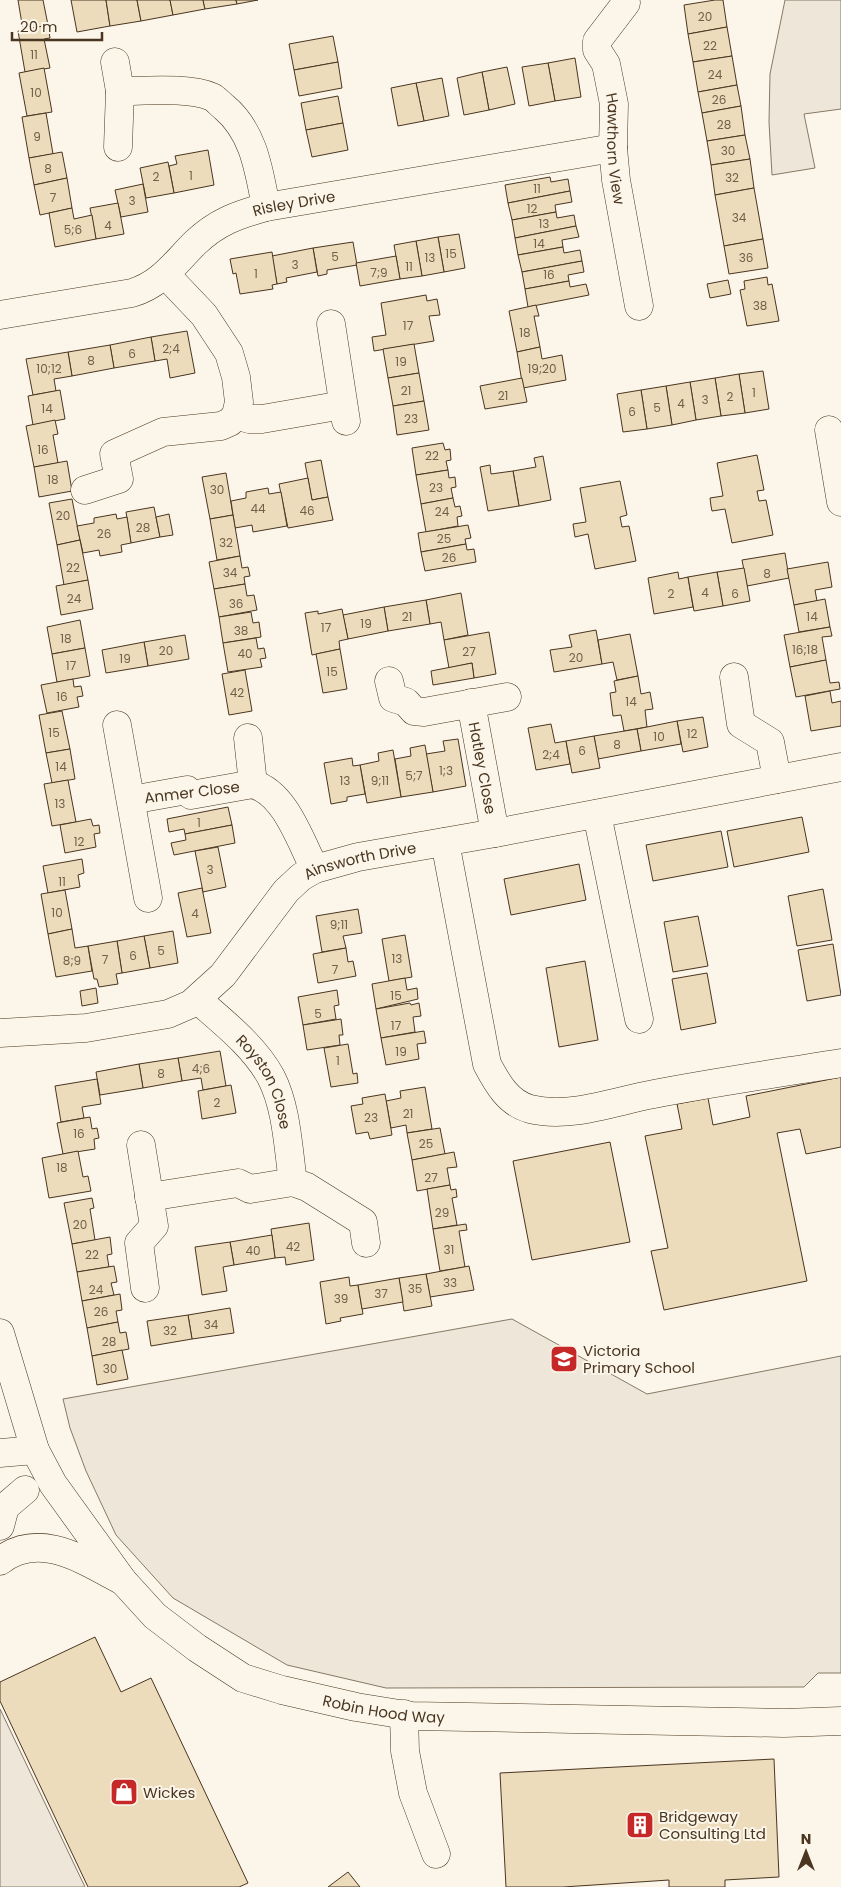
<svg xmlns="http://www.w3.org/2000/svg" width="841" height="1887" font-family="Poppins,sans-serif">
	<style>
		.green { fill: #ede6d9; stroke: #887966 }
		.building { fill: #ecdcbc; stroke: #4a3520 }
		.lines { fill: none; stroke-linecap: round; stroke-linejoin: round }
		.minor-casing { stroke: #4a3520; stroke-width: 29 }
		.major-casing { stroke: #4a3520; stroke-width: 29 }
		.minor { stroke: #fbf6e9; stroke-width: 28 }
		.major { stroke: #fbf6e9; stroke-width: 28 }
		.labels { text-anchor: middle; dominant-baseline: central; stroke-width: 4; stroke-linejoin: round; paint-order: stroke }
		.number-label { font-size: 12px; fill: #725f47 }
		.street-label { font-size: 15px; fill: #4a3520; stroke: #fbf6e9 }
		.poi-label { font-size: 15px; fill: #4a3520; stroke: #fbf6e9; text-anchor: start }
	</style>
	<rect width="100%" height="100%" fill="#fbf6e9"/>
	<g class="green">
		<path d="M785 0H841V109L804 114 815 168 772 175 769 122 770 74Z"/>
		<path d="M512 1319 647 1394 841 1356V1673H818L804 1687 386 1688 287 1665 173 1598 116 1535 86 1471 70 1428 63 1399Z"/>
		<path d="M0 1709 85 1887H0Z"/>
	</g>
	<g class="building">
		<path d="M18 0H43L48 25 23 30Z"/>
		<path d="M71 0H106L110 26 77 32Z"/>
		<path d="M106 0H137L141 21 110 26Z"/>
		<path d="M137 0H170L173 15 141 21Z"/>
		<path d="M170 0H203L205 9 173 15Z"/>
		<path d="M203 0H236L237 4 205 9Z"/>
		<path d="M236 0H258L237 4Z"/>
		<path d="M715 0H723L727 27 688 34 684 5Z"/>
		<path d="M48 25 50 38 44 39 50 68 25 72 18 31Z"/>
		<path d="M727 27 732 56 693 62 688 34Z"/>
		<path d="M333 36 338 62 294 70 289 44Z"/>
		<path d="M732 56 737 85 698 92 693 62Z"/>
		<path d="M575 58 581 97 555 101 548 63Z"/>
		<path d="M338 62 342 88 299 96 294 70Z"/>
		<path d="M548 63 555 101 529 106 522 67Z"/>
		<path d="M507 67 515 104 489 110 482 72Z"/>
		<path d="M44 68 52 112 27 116 19 73Z"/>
		<path d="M482 72 489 110 464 115 457 78Z"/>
		<path d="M442 78 449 116 424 121 416 83Z"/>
		<path d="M416 83 424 121 398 126 391 88Z"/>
		<path d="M737 85 741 106 702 113 698 92Z"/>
		<path d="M338 96 343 123 306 130 301 103Z"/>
		<path d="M741 106 745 135 707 141 702 113Z"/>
		<path d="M46 113 53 154 29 158 22 117Z"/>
		<path d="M343 123 348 150 312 157 306 130Z"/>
		<path d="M745 135 750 159 711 165 707 141Z"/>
		<path d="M208 150 214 185 174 193 169 166 177 164 175 156Z"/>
		<path d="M62 152 67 178 34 185 29 158Z"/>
		<path d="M750 159 754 188 715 195 711 165Z"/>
		<path d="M168 162 174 193 146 198 140 168Z"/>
		<path d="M550 177 551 182 568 179 570 191 508 203 505 185Z"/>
		<path d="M67 178 72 208 40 215 34 185Z"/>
		<path d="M143 184 148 212 121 217 115 190Z"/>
		<path d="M754 188 763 239 724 246 715 195Z"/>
		<path d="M570 191 572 202 555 205 556 212 512 220 508 203Z"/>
		<path d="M118 203 124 234 96 239 90 208Z"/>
		<path d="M72 208 74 219 92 215 96 239 55 247 49 213Z"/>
		<path d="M556 212 557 218 574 215 576 226 515 238 512 220Z"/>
		<path d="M576 226 579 237 562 240 563 247 518 255 515 238Z"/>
		<path d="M459 234 465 268 444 272 438 237Z"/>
		<path d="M438 237 444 272 422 276 416 241Z"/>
		<path d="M763 239 768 268 729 274 724 246Z"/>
		<path d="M416 241 422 276 400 279 394 245Z"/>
		<path d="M353 242 357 265 327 270V274L318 276 313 248Z"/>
		<path d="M563 247 564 253 580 250 582 261 522 272 518 255Z"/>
		<path d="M313 248 317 272 286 278 287 282 277 284 272 256Z"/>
		<path d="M272 252 277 284 272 285 273 289 240 294 236 273 233 274 230 259Z"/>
		<path d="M396 256 400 279 360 286 356 263Z"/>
		<path d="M582 261 584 272 568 275 569 281 525 289 522 272Z"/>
		<path d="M767 277 768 285 772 284 779 321 747 326 740 290 745 289 744 281Z"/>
		<path d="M728 280 731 294 710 298 707 284Z"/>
		<path d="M569 281 570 287 586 284 589 295 528 307 525 289Z"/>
		<path d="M426 295 427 301 437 299 440 315 429 316 434 341 374 351 372 337 386 335 381 303Z"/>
		<path d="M536 305 539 316H534L540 347 517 352 509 311Z"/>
		<path d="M187 331 195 373 170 378 167 359 155 361 151 337Z"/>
		<path d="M151 337 155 361 114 368 110 345Z"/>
		<path d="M414 344 419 373 388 378 383 349Z"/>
		<path d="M110 345 114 368 72 376 68 352Z"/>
		<path d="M540 347 542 359 562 355 566 380 523 388 517 352Z"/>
		<path d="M68 352 72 376 54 379 56 391 33 395 26 359Z"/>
		<path d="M763 371 769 409 745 413 739 374Z"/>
		<path d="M419 373 424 401 393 406 388 378Z"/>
		<path d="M739 374 745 413 721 416 715 378Z"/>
		<path d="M522 378 527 402 485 409 480 386Z"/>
		<path d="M715 378 721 416 696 420 690 382Z"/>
		<path d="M690 382 696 420 672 425 666 386Z"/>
		<path d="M666 386 672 425 647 429 641 390Z"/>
		<path d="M60 390 65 419 33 425 28 396Z"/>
		<path d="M641 390 647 429 623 432 617 394Z"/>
		<path d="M424 401 429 430 397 435 393 406Z"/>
		<path d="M55 420 58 434 53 435 58 463 34 467 26 426Z"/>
		<path d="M443 443 445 450 450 449 451 460 446 461 448 470 416 475 412 448Z"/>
		<path d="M757 455 764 490 757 491 759 501 766 500 773 535 732 543 725 509 712 511 711 506 710 498 723 496 717 463Z"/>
		<path d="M543 456 551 500 519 506 513 471 536 467 534 458Z"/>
		<path d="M321 460 328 497 312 500 305 463Z"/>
		<path d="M67 461 72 491 39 497 34 467Z"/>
		<path d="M490 465 491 474 513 471 519 506 488 511 480 467Z"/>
		<path d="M448 470 449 478 455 477 456 487 451 488 453 498 421 504 416 475Z"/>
		<path d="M226 473 233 515 210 519 202 477Z"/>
		<path d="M308 478 312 500 328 497 333 520 288 528 279 484Z"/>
		<path d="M620 481 627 515 620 517 622 527 629 526 636 561 595 569 588 534 575 537 573 524 586 522 580 488Z"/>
		<path d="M268 488 269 494 281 492 287 526 253 532 252 525 235 528 231 501 246 498V492Z"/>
		<path d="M453 498 455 507 460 506 462 516 457 517 458 526 426 532 421 504Z"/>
		<path d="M72 499 80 540 57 545 49 503Z"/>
		<path d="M154 507 160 537 131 543 126 512Z"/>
		<path d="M116 514 117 519 127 517 131 543 121 545 122 552 100 556 99 550 83 553 77 526 94 523V518Z"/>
		<path d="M169 514 173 535 160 537 156 517Z"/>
		<path d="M233 515 240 556 217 560 210 519Z"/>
		<path d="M468 525 471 538 465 539 466 544 421 552 418 533Z"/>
		<path d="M80 540 88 580 64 585 57 545Z"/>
		<path d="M466 544 467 550 474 549 476 562 425 571 421 552Z"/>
		<path d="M785 553 789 578 747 586 742 560Z"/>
		<path d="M240 556 242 568 248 567 250 576 244 577 245 584 214 589 209 562Z"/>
		<path d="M828 562 832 587 815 590 817 601 794 605 787 569Z"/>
		<path d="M744 568 750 601 723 606 717 572Z"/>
		<path d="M678 572 679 579 688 577 693 607 654 614 648 578Z"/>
		<path d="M717 572 723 606 694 611 688 577Z"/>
		<path d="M88 580 93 609 61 615 56 586Z"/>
		<path d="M245 584 247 596 254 595 257 610 219 617 214 589Z"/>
		<path d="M461 593 468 635 444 640 441 622 430 624 426 600Z"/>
		<path d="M825 599 830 627 799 632 794 605Z"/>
		<path d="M426 600 430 624 388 631 384 607Z"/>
		<path d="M384 607 388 631 348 639 343 615Z"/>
		<path d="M342 609 348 639 339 641 340 649 312 655 305 613 318 611V614Z"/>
		<path d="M251 612 253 623 259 622 261 637 223 643 219 617Z"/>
		<path d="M80 620 85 648 52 654 47 627Z"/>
		<path d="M830 627 832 636 822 637 826 660 790 667 784 635Z"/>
		<path d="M596 630 602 664 554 672 550 650 572 647 569 635Z"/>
		<path d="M489 632 496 674 474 678 472 663 449 668 444 640Z"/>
		<path d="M630 634 638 676 617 680 613 662 602 664 598 640Z"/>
		<path d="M185 635 189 659 148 666 144 642Z"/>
		<path d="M256 638 258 649 264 648 266 658 260 659 262 667 228 672 223 643Z"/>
		<path d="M144 642 148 666 106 673 102 650Z"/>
		<path d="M85 648 90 676 57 682 52 654Z"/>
		<path d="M340 649 347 689 323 693 316 654Z"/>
		<path d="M826 660 830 683 839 682 840 689 796 697 790 667Z"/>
		<path d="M472 663 474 678 433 685 431 671Z"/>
		<path d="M245 670 252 711 229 715 222 674Z"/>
		<path d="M638 676 641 694 650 692 653 709 645 710 647 727 624 731 621 715 613 716 610 693 616 692 614 681Z"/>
		<path d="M73 679 74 687 81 686 83 696 77 697 79 707 47 713 41 685Z"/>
		<path d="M830 691 832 703 841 701V726L811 731 805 696Z"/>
		<path d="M62 711 70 749 46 753 39 715Z"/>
		<path d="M703 717 708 747 683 752 677 721Z"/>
		<path d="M677 721 681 744 641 751 637 729Z"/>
		<path d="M551 724 555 743 566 741 570 764 536 770 528 728Z"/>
		<path d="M637 729 641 751 598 759 594 736Z"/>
		<path d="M594 736 600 768 572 773 566 741Z"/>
		<path d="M458 739 466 786 433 792 426 754 445 751 443 741Z"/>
		<path d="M425 745 433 792 401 797 395 759 411 756 410 748Z"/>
		<path d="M70 749 75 779 52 783 46 753Z"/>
		<path d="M393 750 401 797 367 803 360 765 379 761 378 753Z"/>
		<path d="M352 758 353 766 360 765 365 794 347 797V801L331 804 324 763Z"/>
		<path d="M68 780 76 822 52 826 44 784Z"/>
		<path d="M228 807 232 825 185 834 184 829 169 832 167 819Z"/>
		<path d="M802 817 809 852 734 867 727 831Z"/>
		<path d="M91 819 93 826 99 825 100 833 94 834 96 847 65 853 60 825Z"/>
		<path d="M232 825 235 843 174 855 171 843 186 840 185 834Z"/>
		<path d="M721 831 728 867 653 881 646 845Z"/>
		<path d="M218 847 226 887 203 892 195 851Z"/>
		<path d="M82 859 84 873 78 875 80 887 48 893 43 866Z"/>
		<path d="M579 864 586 900 511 915 504 879Z"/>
		<path d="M202 888 211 933 187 937 178 893Z"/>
		<path d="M823 889 832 940 797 946 788 896Z"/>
		<path d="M65 890 72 929 48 934 41 894Z"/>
		<path d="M358 909 362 933 343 936 346 948 322 952 316 916Z"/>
		<path d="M698 916 708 966 673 972 664 922Z"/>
		<path d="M72 929 75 948 88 946 92 971 56 977 48 934Z"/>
		<path d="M173 931 178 963 150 968 144 936Z"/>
		<path d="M405 935 412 977 389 981 382 939Z"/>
		<path d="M144 936 150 968 122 973 117 941Z"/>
		<path d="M117 941 122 973 116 974 118 984 99 987 97 979H94L88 946Z"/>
		<path d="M833 944 841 995 807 1001 798 950Z"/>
		<path d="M346 948 348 962 353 961 356 976 318 983 313 954Z"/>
		<path d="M585 961 598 1040 559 1047 546 968Z"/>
		<path d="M707 973 716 1023 681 1030 672 979Z"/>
		<path d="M405 978 407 990 417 988 418 999 376 1009 372 984Z"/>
		<path d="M96 988 98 1003 82 1006 80 991Z"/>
		<path d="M337 990 339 1005 334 1006 336 1019 303 1025 298 997Z"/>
		<path d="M410 1003 411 1005 419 1003 421 1016 413 1017 415 1032 381 1038 376 1009Z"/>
		<path d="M341 1019 343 1035H339L340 1045 307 1050 303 1025Z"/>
		<path d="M424 1031 426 1043 417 1044 419 1059 386 1065 381 1038Z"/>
		<path d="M348 1044 353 1074 357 1073 358 1083 331 1087 324 1048Z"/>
		<path d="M220 1051 226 1086 203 1090 201 1078 182 1081 178 1058Z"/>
		<path d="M178 1058 182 1081 143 1088 139 1064Z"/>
		<path d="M139 1064 143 1088 100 1095 96 1072Z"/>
		<path d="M841 1077V1147L806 1154 800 1129 777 1133 807 1281 664 1310 651 1251 668 1248 645 1136 682 1129 677 1104 708 1098 713 1125 750 1117 746 1096Z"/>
		<path d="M97 1079 101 1104 82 1107 84 1118 61 1122 55 1086Z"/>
		<path d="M231 1085 236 1113 202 1119 198 1091Z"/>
		<path d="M425 1087 432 1129 407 1133 406 1125 391 1128 386 1101 401 1098 400 1091Z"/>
		<path d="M385 1094 392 1135 370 1139 368 1132 356 1134 351 1106 363 1104 362 1098Z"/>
		<path d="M90 1117 92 1129 97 1128 99 1138 94 1139 95 1149 63 1154 57 1123Z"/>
		<path d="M440 1128 445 1154 412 1160 407 1133Z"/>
		<path d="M610 1142 630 1242 532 1260 513 1161Z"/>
		<path d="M78 1151 83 1177 88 1176 91 1191 49 1198 42 1158Z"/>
		<path d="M454 1152 457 1167 447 1168 450 1185 417 1191 412 1160Z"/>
		<path d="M450 1185 451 1190 456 1189 457 1197 452 1198 457 1225 433 1229 427 1189Z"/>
		<path d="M92 1198 94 1208 90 1209 95 1240 72 1244 64 1203Z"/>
		<path d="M309 1223 314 1260 286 1265 285 1257 275 1258 271 1229Z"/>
		<path d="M466 1224 467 1230 459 1231 465 1267 440 1271 433 1229Z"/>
		<path d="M272 1235 275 1258 234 1265 230 1242Z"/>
		<path d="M110 1237 112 1254 107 1255 109 1267 77 1272 72 1244Z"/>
		<path d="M230 1242 234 1265 223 1267 227 1291 202 1295 195 1247Z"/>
		<path d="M114 1266 117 1282 111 1283 114 1295 82 1301 77 1272Z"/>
		<path d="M469 1266 474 1290 430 1297 426 1274Z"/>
		<path d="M426 1274 432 1306 404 1311 399 1278Z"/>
		<path d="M349 1277 350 1286 358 1285 363 1314 340 1318 341 1321 326 1324 320 1282Z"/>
		<path d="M399 1278 403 1302 362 1309 358 1285Z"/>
		<path d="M120 1294 122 1310 116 1311 118 1322 87 1328 82 1301Z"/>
		<path d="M230 1308 234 1333 192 1339 188 1315Z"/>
		<path d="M188 1315 192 1339 151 1346 147 1321Z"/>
		<path d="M118 1322 120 1333 126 1332 129 1349 92 1356 87 1328Z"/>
		<path d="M122 1350 128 1379 97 1385 92 1356Z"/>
		<path d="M95 1637 121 1692 151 1678 248 1883 239 1887H88L0 1701V1682Z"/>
		<path d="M774 1759 779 1877 725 1880V1887H669V1880L563 1887H506L500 1773Z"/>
		<path d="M348 1872 360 1887H328Z"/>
	</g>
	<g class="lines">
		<defs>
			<g id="minor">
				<path id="s1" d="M626 3 597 41V50L606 64 614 104 613 148 616 180 639 306"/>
				<path d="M115 62 120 91 118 147"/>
				<path d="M120 91C146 91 189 87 212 97 216 99 220 104 224 107 254 132 259 171 266 207"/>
				<path id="s2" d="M0 315 132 293C161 284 174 264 195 243 217 222 237 215 266 207L613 148"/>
				<path d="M331 324 346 421"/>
				<path d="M236 415 249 419H262L343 405"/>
				<path d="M829 430 841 502"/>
				<path d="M85 490 119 479 114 454 163 432 221 426 230 422 236 415 239 402 236 377 229 353 204 315 166 275"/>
				<path d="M734 677 741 724 770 742 777 779"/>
				<path d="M389 681 393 698 406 702 414 711 424 712 507 697"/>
				<path id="s3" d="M471 703 495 833"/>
				<path d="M117 725 148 898"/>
				<path d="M248 738 253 784"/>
				<path d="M131 800 187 790 191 795 253 784C286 794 300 841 315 869"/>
				<path d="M597 814 639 1019"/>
				<path d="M445 842 487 1064C497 1083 508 1103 530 1109 570 1119 615 1101 654 1094 716 1082 779 1073 841 1063"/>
				<path id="s4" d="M198 1000C224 1023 254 1046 271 1077 287 1108 288 1148 293 1182L307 1187 363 1222 366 1243"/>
				<path id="s5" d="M0 1033 86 1028 168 1014 191 1004 223 975 286 891 301 877 315 869 358 857 495 833 841 767"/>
				<path d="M141 1145 154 1226 139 1243 145 1288"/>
				<path d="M149 1197 238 1183 250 1189 293 1182"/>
				<path id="s6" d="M0 1333 35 1450 53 1484 123 1581 155 1616 197 1648 243 1678 282 1690 356 1707 412 1716 784 1723 841 1721"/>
				<path d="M0 1453 35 1450"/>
				<path d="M404 1714 405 1751 413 1793 436 1854"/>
			</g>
			<g id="major">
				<path d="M0 1526 5 1507 25 1490"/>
				<path d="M0 1561C40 1529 86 1562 123 1581"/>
			</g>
		</defs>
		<use href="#minor" class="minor-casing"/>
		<use href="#major" class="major-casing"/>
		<use href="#minor" class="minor"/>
		<use href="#major" class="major"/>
	</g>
	<defs>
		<symbol id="school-square" viewBox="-11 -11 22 22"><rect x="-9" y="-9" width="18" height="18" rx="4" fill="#c62828" stroke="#fbf6e9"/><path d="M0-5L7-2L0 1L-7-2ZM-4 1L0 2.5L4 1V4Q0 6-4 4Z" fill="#fff"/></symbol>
		<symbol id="shop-square" viewBox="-11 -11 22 22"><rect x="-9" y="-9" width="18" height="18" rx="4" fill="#c62828" stroke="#fbf6e9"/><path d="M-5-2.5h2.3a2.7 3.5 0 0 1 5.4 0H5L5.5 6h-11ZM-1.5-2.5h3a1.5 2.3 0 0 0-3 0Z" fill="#fff"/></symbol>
		<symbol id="building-square" viewBox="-11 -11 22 22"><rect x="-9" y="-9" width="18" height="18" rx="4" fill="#c62828" stroke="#fbf6e9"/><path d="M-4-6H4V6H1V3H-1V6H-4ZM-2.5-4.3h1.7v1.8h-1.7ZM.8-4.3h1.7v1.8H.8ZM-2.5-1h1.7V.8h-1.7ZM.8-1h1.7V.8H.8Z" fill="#fff"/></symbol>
	</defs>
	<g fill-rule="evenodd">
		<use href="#school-square" x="548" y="1343" width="32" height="32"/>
		<use href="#shop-square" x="108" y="1776" width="32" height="32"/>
		<use href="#building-square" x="624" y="1809" width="32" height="32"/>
	</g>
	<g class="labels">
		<g class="number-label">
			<text x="705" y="16">20</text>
			<text x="710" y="45">22</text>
			<text x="34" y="54">11</text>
			<text x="715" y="74">24</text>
			<text x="36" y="92">10</text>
			<text x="719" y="99">26</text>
			<text x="724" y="124">28</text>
			<text x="37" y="136">9</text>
			<text x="728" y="150">30</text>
			<text x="48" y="168">8</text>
			<text x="191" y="175">1</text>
			<text x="156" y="176">2</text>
			<text x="732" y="177">32</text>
			<text x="537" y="188">11</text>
			<text x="53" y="197">7</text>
			<text x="132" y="200">3</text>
			<text x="532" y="208">12</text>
			<text x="739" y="217">34</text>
			<text x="544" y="223">13</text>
			<text x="108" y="225">4</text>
			<text x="73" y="229">5;6</text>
			<text x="539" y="243">14</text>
			<text x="451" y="253">15</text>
			<text x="335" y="256">5</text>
			<text x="430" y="257">13</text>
			<text x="746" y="257">36</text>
			<text x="295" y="264">3</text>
			<text x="409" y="266">11</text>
			<text x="379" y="272">7;9</text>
			<text x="256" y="273">1</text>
			<text x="549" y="274">16</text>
			<text x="760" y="305">38</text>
			<text x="408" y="325">17</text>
			<text x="525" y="332">18</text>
			<text x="171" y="348">2;4</text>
			<text x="132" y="353">6</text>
			<text x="91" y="360">8</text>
			<text x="401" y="361">19</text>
			<text x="49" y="368">10;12</text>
			<text x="542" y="368">19;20</text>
			<text x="406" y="390">21</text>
			<text x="754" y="392">1</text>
			<text x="503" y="395">21</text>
			<text x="730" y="396">2</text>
			<text x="705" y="399">3</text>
			<text x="681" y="403">4</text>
			<text x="657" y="407">5</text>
			<text x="47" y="408">14</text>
			<text x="632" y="411">6</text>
			<text x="411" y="418">23</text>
			<text x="43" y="449">16</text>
			<text x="432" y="455">22</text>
			<text x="53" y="479">18</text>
			<text x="436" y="487">23</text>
			<text x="217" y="489">30</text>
			<text x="258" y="508">44</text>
			<text x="307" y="510">46</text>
			<text x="442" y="511">24</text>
			<text x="63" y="515">20</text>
			<text x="143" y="527">28</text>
			<text x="104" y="533">26</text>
			<text x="444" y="538">25</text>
			<text x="226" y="542">32</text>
			<text x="449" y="557">26</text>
			<text x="73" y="567">22</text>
			<text x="230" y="572">34</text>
			<text x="767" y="573">8</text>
			<text x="705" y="592">4</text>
			<text x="671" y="593">2</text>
			<text x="735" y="593">6</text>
			<text x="74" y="598">24</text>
			<text x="236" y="603">36</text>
			<text x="407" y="616">21</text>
			<text x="812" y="616">14</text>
			<text x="366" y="623">19</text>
			<text x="326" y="627">17</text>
			<text x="241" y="630">38</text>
			<text x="66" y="638">18</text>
			<text x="805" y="649">16;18</text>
			<text x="166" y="650">20</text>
			<text x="469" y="651">27</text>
			<text x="245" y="653">40</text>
			<text x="576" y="657">20</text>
			<text x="125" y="658">19</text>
			<text x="71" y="665">17</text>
			<text x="332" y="671">15</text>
			<text x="237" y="692">42</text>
			<text x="62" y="696">16</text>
			<text x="631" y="701">14</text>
			<text x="54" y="732">15</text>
			<text x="692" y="733">12</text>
			<text x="659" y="736">10</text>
			<text x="617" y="744">8</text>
			<text x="582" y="750">6</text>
			<text x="551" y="754">2;4</text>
			<text x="61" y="766">14</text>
			<text x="446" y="770">1;3</text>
			<text x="414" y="775">5;7</text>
			<text x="345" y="780">13</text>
			<text x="380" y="780">9;11</text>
			<text x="60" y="803">13</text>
			<text x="199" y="822">1</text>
			<text x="79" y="841">12</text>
			<text x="210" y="869">3</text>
			<text x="62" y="881">11</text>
			<text x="57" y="912">10</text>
			<text x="195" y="913">4</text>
			<text x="339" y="924">9;11</text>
			<text x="161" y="950">5</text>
			<text x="133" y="955">6</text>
			<text x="397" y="958">13</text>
			<text x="105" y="959">7</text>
			<text x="72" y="960">8;9</text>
			<text x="335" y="969">7</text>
			<text x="396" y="995">15</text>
			<text x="318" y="1013">5</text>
			<text x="396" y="1025">17</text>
			<text x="401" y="1051">19</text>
			<text x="338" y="1060">1</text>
			<text x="201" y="1068">4;6</text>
			<text x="161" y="1073">8</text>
			<text x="217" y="1102">2</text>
			<text x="408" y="1113">21</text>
			<text x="371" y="1117">23</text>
			<text x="79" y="1133">16</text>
			<text x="426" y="1143">25</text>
			<text x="62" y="1167">18</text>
			<text x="431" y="1177">27</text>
			<text x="442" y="1212">29</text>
			<text x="80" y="1224">20</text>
			<text x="293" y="1246">42</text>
			<text x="449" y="1249">31</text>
			<text x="253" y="1250">40</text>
			<text x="92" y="1254">22</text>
			<text x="450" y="1282">33</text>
			<text x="415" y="1288">35</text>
			<text x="96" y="1289">24</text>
			<text x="381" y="1293">37</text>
			<text x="341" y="1298">39</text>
			<text x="101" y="1311">26</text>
			<text x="211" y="1324">34</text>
			<text x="170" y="1330">32</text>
			<text x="109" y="1341">28</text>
			<text x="110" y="1368">30</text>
		</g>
		<g class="street-label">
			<text stroke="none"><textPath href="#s1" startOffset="159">Hawthorn View</textPath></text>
			<text stroke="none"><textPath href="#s2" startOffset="324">Risley Drive</textPath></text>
			<text stroke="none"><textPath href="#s3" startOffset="66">Hatley Close</textPath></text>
			<text transform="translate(192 792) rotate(-7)">Anmer Close</text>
			<text stroke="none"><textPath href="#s5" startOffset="425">Ainsworth Drive</textPath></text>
			<text stroke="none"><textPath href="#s4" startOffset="108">Royston Close</textPath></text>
			<text stroke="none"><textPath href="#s6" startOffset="580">Robin Hood Way</textPath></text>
		</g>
		<g class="poi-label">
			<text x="583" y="1350">Victoria<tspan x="583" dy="17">Primary School</tspan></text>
			<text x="143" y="1792">Wickes</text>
			<text x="659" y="1816">Bridgeway<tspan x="659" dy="17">Consulting Ltd</tspan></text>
		</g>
	</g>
	<g transform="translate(806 1852)" stroke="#fbf6e9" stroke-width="4" paint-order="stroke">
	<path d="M0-4L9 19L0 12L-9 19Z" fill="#4a3520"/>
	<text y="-8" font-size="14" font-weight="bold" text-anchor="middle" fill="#4a3520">N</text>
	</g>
	<path d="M12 32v8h90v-8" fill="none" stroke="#4a3520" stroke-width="2.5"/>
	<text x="20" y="32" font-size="15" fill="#4a3520" stroke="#fbf6e9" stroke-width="4" paint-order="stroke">20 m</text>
</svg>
